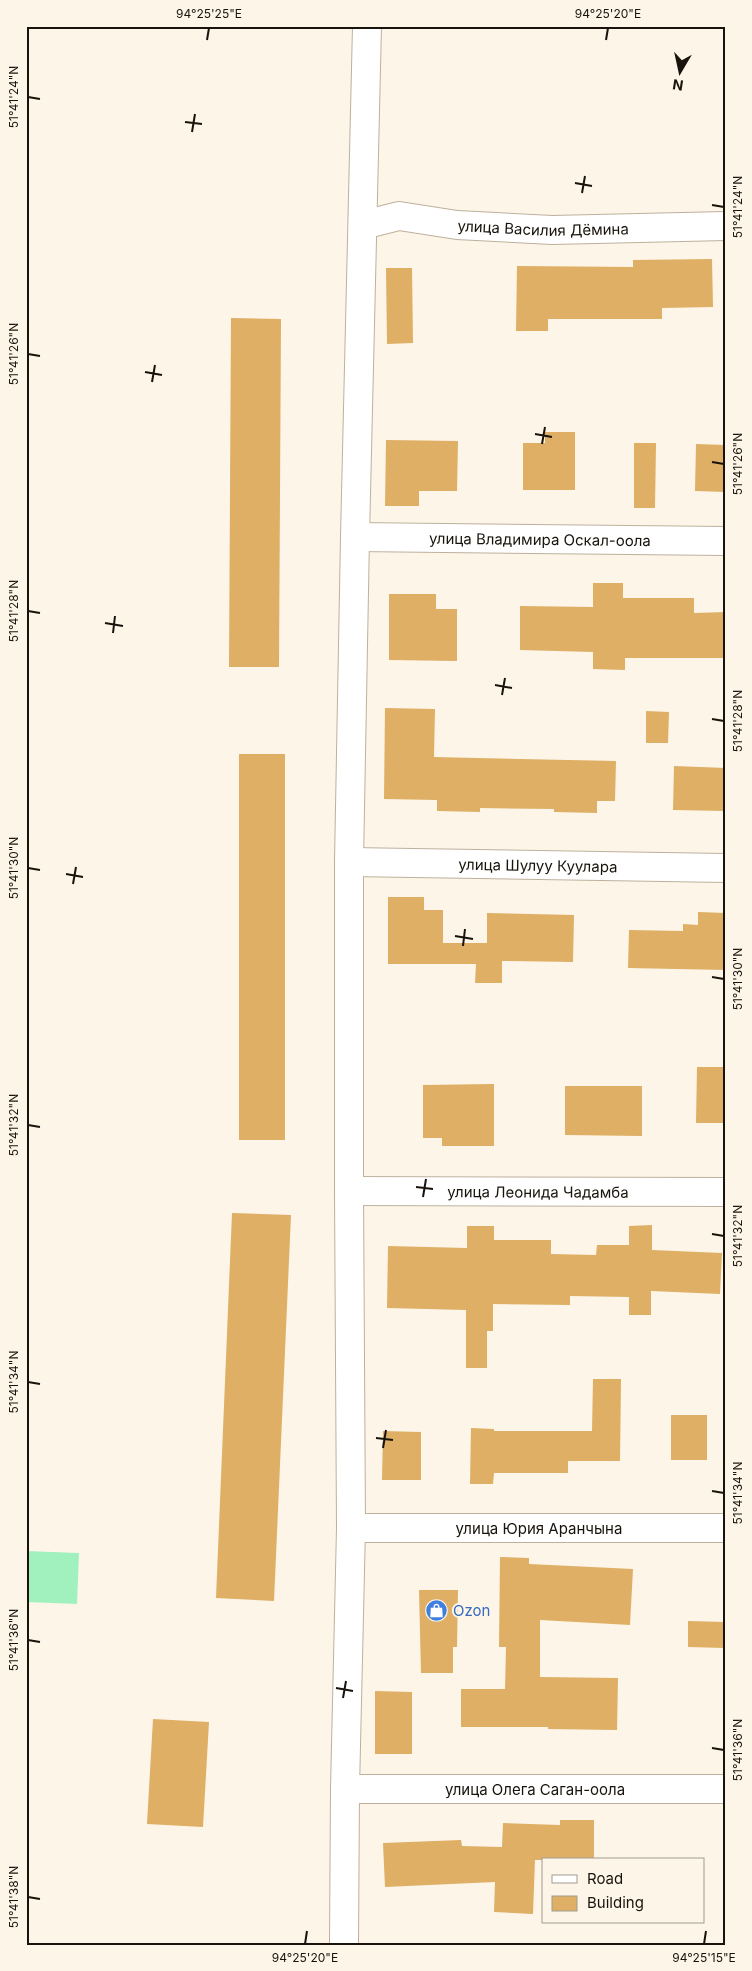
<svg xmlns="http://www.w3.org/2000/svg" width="752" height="1971" font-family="Inter,sans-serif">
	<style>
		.grass { fill: #a1f1bf }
		.building { fill: #deaf64 }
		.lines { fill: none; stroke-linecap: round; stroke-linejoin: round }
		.minor-casing { stroke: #beb09d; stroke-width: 30 }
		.minor { stroke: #fff; stroke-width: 28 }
		.ticks { fill: none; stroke: #18130c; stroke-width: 2 }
		.labels { text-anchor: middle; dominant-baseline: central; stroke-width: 4; stroke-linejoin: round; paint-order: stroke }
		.street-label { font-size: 15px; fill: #18130c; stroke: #fdf5e8 }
		.shop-label { font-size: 15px; fill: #366cbe; stroke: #fdf5e8; text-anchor: start }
		.neatline { fill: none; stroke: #18130c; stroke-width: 2 }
		.ticks-label { font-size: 12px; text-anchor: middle; fill: #18130c }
	</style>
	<rect width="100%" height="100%" fill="#fdf5e8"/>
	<path class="grass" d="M26 1551 79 1553 77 1604 26 1602Z"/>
	<g class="building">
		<path d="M712 259 713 307 662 308V319H548V331H516L517 266 633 267V260Z"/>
		<path d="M386 268H412L413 343 387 344Z"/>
		<path d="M231 318 281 319 279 667H229Z"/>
		<path d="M545 432H575V490H523V443H545Z"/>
		<path d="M386 440 458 441 457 491H419V506H385Z"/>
		<path d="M634 443H656L655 508H634Z"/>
		<path d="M696 444 726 445V492L695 491Z"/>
		<path d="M593 583H623V598H694V613L726 612V658H625V670L593 669V652L520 650V606L593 607Z"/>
		<path d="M389 594H436V609H457V661L389 660Z"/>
		<path d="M385 708 435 709 434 757 616 761 615 801H597V813L554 812V809L480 808V812L437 811V800L384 799Z"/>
		<path d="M646 711 669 712 668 743H646Z"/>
		<rect x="239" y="754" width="46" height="386"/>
		<path d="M674 766 726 768V811L673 810Z"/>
		<path d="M388 897H424V910H443V943H487V913L574 915 573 962 502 961V983H475L476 964H388Z"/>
		<path d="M698 912 726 913V970L628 968 629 930 683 931V924L698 925Z"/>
		<path d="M697 1067H726V1123H696Z"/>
		<path d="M494 1084V1146H442V1138H423V1085Z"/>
		<path d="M565 1086H642V1136L565 1135Z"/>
		<path d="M232 1213 291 1215 274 1601 216 1598Z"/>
		<path d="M652 1225V1250L722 1253 720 1294 651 1291V1315H629V1297L570 1296V1305L493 1304V1331H487V1368H466V1310L387 1308 388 1246 467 1248V1226H494V1240H551V1254L596 1255 597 1245H629V1226Z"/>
		<path d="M593 1379H621L620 1461H568V1473H494L493 1484H470L471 1428 494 1429V1431H592Z"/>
		<rect x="671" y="1415" width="36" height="45"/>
		<path d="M383 1431 421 1432V1480H382Z"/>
		<path d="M500 1557 529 1558V1564L633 1569 630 1625 540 1620V1677L618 1678 617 1730 548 1729V1727H461V1689H505L506 1647H499Z"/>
		<path d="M419 1590H458L457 1647H453V1673H421Z"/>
		<path d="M688 1621 725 1622V1648L688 1647Z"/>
		<path d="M375 1691 412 1692V1754H375Z"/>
		<path d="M153 1719 209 1722 203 1827 147 1824Z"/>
		<path d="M560 1820H594V1860H535L533 1914 494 1912 495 1882 385 1887 383 1843 461 1840 462 1846 502 1847 503 1823 560 1825Z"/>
	</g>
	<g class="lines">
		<defs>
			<g id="minor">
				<path id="s1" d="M363 225 399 216 457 225 552 230 726 226"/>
				<path id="s2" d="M355 537 726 541"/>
				<path id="s3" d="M349 862 726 868"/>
				<path id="s4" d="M349 1191 726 1192"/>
				<path id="s5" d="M351 1528H726"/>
				<path id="s6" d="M345 1789H726"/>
				<path d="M344 1945 345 1789 351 1528 349 1191V862L355 537 367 26"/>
			</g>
		</defs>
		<use href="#minor" class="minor-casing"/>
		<use href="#minor" class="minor"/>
	</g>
	<path class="ticks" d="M207 40 209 28M606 40 608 28M28 97 40 99M185 122 202 124M192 132 195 114M575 183 592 186M582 193 585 176M712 205 724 207M28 354 40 356M145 372 162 375M152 382 155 365M535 434 552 437M542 444 545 427M712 462 724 464M28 611 40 613M105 623 123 626M113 633 115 616M495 685 512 688M502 695 505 678M712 719 724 721M28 868 40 870M66 874 83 877M73 884 76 867M455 936 473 939M463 946 465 929M712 977 724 979M28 1125 40 1127M416 1187 433 1189M423 1197 426 1179M712 1234 724 1236M28 1382 40 1384M376 1438 393 1440M383 1448 386 1430M712 1491 724 1493M28 1640 40 1642M336 1688 353 1691M343 1698 346 1681M712 1748 724 1750M28 1897 40 1899M305 1944 307 1931M704 1944 706 1931"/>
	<defs>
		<symbol id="shop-disc" viewBox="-11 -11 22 22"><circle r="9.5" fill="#3f7fe0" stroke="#fdf5e8"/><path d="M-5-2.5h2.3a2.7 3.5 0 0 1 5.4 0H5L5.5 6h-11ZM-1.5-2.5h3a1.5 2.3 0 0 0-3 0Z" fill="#fff"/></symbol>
	</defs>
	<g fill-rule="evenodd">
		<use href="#shop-disc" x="424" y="1598" width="25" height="25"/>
	</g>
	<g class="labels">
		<g class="street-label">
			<text stroke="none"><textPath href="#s1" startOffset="182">улица Василия Дёмина</textPath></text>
			<text stroke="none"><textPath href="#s2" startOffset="185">улица Владимира Оскал-оола</textPath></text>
			<text stroke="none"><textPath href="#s3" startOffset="189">улица Шулуу Куулара</textPath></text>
			<text stroke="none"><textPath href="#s4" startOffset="189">улица Леонида Чадамба</textPath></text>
			<text stroke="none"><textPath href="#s5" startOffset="188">улица Юрия Аранчына</textPath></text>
			<text stroke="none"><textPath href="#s6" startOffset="190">улица Олега Саган-оола</textPath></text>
		</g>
		<g class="shop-label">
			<text x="453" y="1610">Ozon</text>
		</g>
	</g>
	<rect width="752" height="1971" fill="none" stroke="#fdf5e8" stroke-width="55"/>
	<rect x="542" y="1858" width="162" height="65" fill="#fdf5e8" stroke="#a19b90"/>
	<rect x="552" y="1875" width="25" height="8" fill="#ffffff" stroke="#a19b90"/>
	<text x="587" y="1884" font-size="15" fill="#18130c">Road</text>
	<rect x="552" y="1896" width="25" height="15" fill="#deaf64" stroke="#a19b90"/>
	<text x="587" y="1908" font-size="15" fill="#18130c">Building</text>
	<g transform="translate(680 72) rotate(189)" stroke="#fdf5e8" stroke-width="4" paint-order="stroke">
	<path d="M0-4L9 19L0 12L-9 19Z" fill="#18130c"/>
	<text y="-8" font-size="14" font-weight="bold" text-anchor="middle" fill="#18130c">N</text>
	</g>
	<rect x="28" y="28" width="696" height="1916" class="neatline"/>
	<g class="ticks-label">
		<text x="209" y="18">94°25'25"E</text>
		<text x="608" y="18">94°25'20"E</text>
		<text transform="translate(14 97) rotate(-90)" y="4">51°41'24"N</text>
		<text transform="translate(738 207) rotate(-90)" y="4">51°41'24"N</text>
		<text transform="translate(14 354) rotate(-90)" y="4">51°41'26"N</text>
		<text transform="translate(738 464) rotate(-90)" y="4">51°41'26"N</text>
		<text transform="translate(14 611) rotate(-90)" y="4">51°41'28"N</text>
		<text transform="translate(738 721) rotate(-90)" y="4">51°41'28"N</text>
		<text transform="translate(14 868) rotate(-90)" y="4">51°41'30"N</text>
		<text transform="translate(738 979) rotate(-90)" y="4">51°41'30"N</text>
		<text transform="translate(14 1125) rotate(-90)" y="4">51°41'32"N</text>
		<text transform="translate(738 1236) rotate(-90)" y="4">51°41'32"N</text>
		<text transform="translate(14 1382) rotate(-90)" y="4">51°41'34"N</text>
		<text transform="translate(738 1493) rotate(-90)" y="4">51°41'34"N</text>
		<text transform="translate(14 1640) rotate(-90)" y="4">51°41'36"N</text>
		<text transform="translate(738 1750) rotate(-90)" y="4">51°41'36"N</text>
		<text transform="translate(14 1897) rotate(-90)" y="4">51°41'38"N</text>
		<text x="305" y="1962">94°25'20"E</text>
		<text x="704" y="1962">94°25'15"E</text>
	</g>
</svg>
